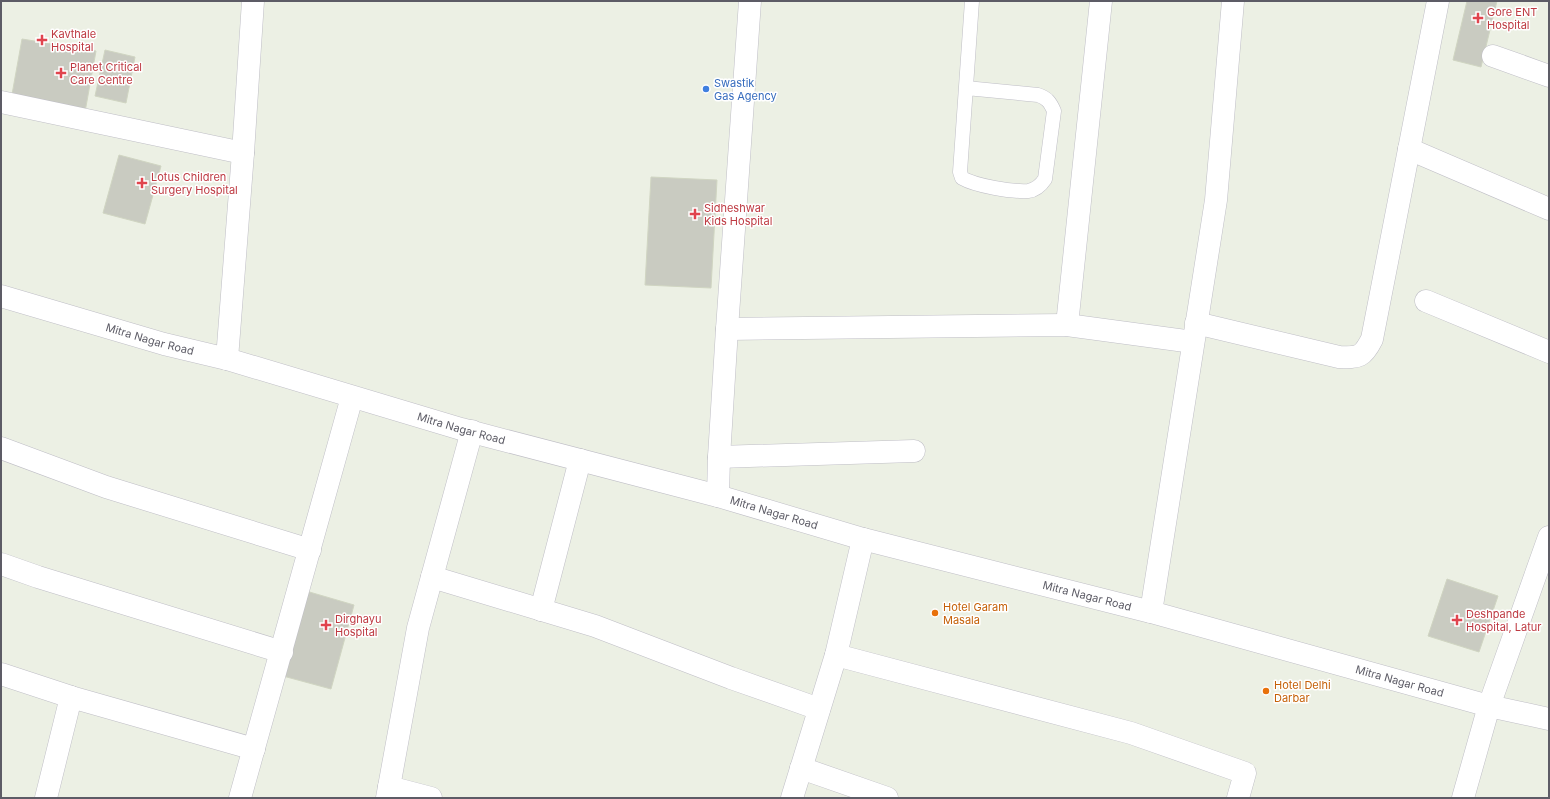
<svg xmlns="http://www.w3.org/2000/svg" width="1550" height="799" font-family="Inter,sans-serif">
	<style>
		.building { fill: #c9cbc1; stroke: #d0d5c2 }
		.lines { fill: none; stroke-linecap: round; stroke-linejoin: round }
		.service-casing { stroke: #bfbec6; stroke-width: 15 }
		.minor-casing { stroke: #bfbec6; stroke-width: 23 }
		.tertiary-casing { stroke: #bfbec6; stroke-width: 23 }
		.service { stroke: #fff; stroke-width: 14 }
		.minor { stroke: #fff; stroke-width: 22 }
		.tertiary { stroke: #fff; stroke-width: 22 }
		.health-dot { fill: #e0444e; stroke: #fff; stroke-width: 1.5 }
		.shop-dot { fill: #3f7fe0; stroke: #fff; stroke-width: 1.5 }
		.food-dot { fill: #e8710a; stroke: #fff; stroke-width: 1.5 }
		.labels { text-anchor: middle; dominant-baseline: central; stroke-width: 3; stroke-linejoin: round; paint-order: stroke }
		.health-label { font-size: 11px; fill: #be3a42; stroke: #fff; text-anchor: start }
		.shop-label { font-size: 11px; fill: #366cbe; stroke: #fff; text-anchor: start }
		.street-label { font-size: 11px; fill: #5d5c66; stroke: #fff }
		.food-label { font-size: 11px; fill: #c56008; stroke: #fff; text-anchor: start }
	</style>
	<rect width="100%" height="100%" fill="#ecf0e4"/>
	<g class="building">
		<path d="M1467 1H1497L1481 67 1453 60Z"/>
		<path d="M22 39 96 51 85 112 11 100Z"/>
		<path d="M105 50 135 57 126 103 95 96Z"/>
		<path d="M119 155 161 166 145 224 103 213Z"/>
		<path d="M651 177 717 180 711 288 645 285Z"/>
		<path d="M1447 579 1498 596 1479 652 1428 636Z"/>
		<path d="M306 591 354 605 331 689 283 676Z"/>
	</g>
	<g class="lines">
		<defs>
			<path id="service" d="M966 88 1038 95C1047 98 1050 102 1054 111L1045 179C1041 185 1036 190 1028 191 1012 192 976 186 962 178L960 172 972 1"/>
			<g id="minor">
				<path d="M1493 56 1549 76"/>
				<path d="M1 102 243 153"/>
				<path d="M1409 149 1549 209"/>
				<path d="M1426 301 1549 352"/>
				<path d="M1196 323 1339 357C1359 358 1363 357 1372 339L1438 1"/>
				<path d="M1067 325 1101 1"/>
				<path d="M727 329 1067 325 1193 342"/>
				<path d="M227 359 243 153 253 1"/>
				<path d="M1 448 106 487 310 550"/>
				<path d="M719 457 914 451"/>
				<path d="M718 496 719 457 727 329 750 1"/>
				<path d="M1 564 38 577 282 652"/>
				<path d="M432 577 595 626 731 678 819 709"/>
				<path d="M541 610 580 460"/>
				<path d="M1151 612 1216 200 1233 1"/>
				<path d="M836 655 1131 733 1245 773 1238 798"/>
				<path d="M1 674 71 697"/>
				<path d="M801 768 887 798"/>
				<path d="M389 787 431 798"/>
				<path d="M46 798 71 697 254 749"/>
				<path d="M240 798 352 397"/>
				<path d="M387 798 418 628 472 431"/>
				<path d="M792 798 836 655 863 539"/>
				<path d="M1463 798 1489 706 1549 537"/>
			</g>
			<g id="tertiary">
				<path id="s1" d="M1 296 164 344 227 359 461 429 718 496 863 539 1151 612 1489 706 1549 719"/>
			</g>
		</defs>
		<use href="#service" class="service-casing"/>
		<use href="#minor" class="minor-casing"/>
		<use href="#tertiary" class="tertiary-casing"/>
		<use href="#service" class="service"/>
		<use href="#minor" class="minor"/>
		<use href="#tertiary" class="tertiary"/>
	</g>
	<g class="health-dot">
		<path d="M1476 12h4v4h4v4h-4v4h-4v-4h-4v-4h4z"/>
		<path d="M40 34h4v4h4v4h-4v4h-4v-4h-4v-4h4z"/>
		<path d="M59 67h4v4h4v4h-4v4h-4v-4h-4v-4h4z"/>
		<path d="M140 177h4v4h4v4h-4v4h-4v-4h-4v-4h4z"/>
		<path d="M693 208h4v4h4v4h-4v4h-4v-4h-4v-4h4z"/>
		<path d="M1455 614h4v4h4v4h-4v4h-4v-4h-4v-4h4z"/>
		<path d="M324 619h4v4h4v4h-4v4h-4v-4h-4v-4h4z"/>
	</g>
	<circle class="shop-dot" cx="706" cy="89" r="4"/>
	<g class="food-dot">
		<circle cx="935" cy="613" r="4"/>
		<circle cx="1266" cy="691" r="4"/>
	</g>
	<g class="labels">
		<g class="health-label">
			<text x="1487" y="12">Gore ENT<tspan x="1487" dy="13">Hospital</tspan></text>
			<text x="51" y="34">Kavthale<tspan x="51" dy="13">Hospital</tspan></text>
			<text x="70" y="67">Planet Critical<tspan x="70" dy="13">Care Centre</tspan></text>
			<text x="151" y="177">Lotus Children<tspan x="151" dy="13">Surgery Hospital</tspan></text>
			<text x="704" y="208">Sidheshwar<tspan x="704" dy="13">Kids Hospital</tspan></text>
			<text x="1466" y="614">Deshpande<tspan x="1466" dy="13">Hospital, Latur</tspan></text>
			<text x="335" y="619">Dirghayu<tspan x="335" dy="13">Hospital</tspan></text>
		</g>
		<g class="shop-label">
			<text x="714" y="83">Swastik<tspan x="714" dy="13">Gas Agency</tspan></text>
		</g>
		<g class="street-label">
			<text stroke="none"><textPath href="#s1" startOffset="155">Mitra Nagar Road</textPath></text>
			<text stroke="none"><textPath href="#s1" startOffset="479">Mitra Nagar Road</textPath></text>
			<text stroke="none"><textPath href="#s1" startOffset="803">Mitra Nagar Road</textPath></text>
			<text stroke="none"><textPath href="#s1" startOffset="1127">Mitra Nagar Road</textPath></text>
			<text stroke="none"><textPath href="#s1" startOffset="1451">Mitra Nagar Road</textPath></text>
		</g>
		<g class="food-label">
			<text x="943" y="607">Hotel Garam<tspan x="943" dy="13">Masala</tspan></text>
			<text x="1274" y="685">Hotel Delhi<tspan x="1274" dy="13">Darbar</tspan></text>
		</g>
	</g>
	<rect width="1550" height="799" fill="none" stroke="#5d5c66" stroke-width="4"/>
</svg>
